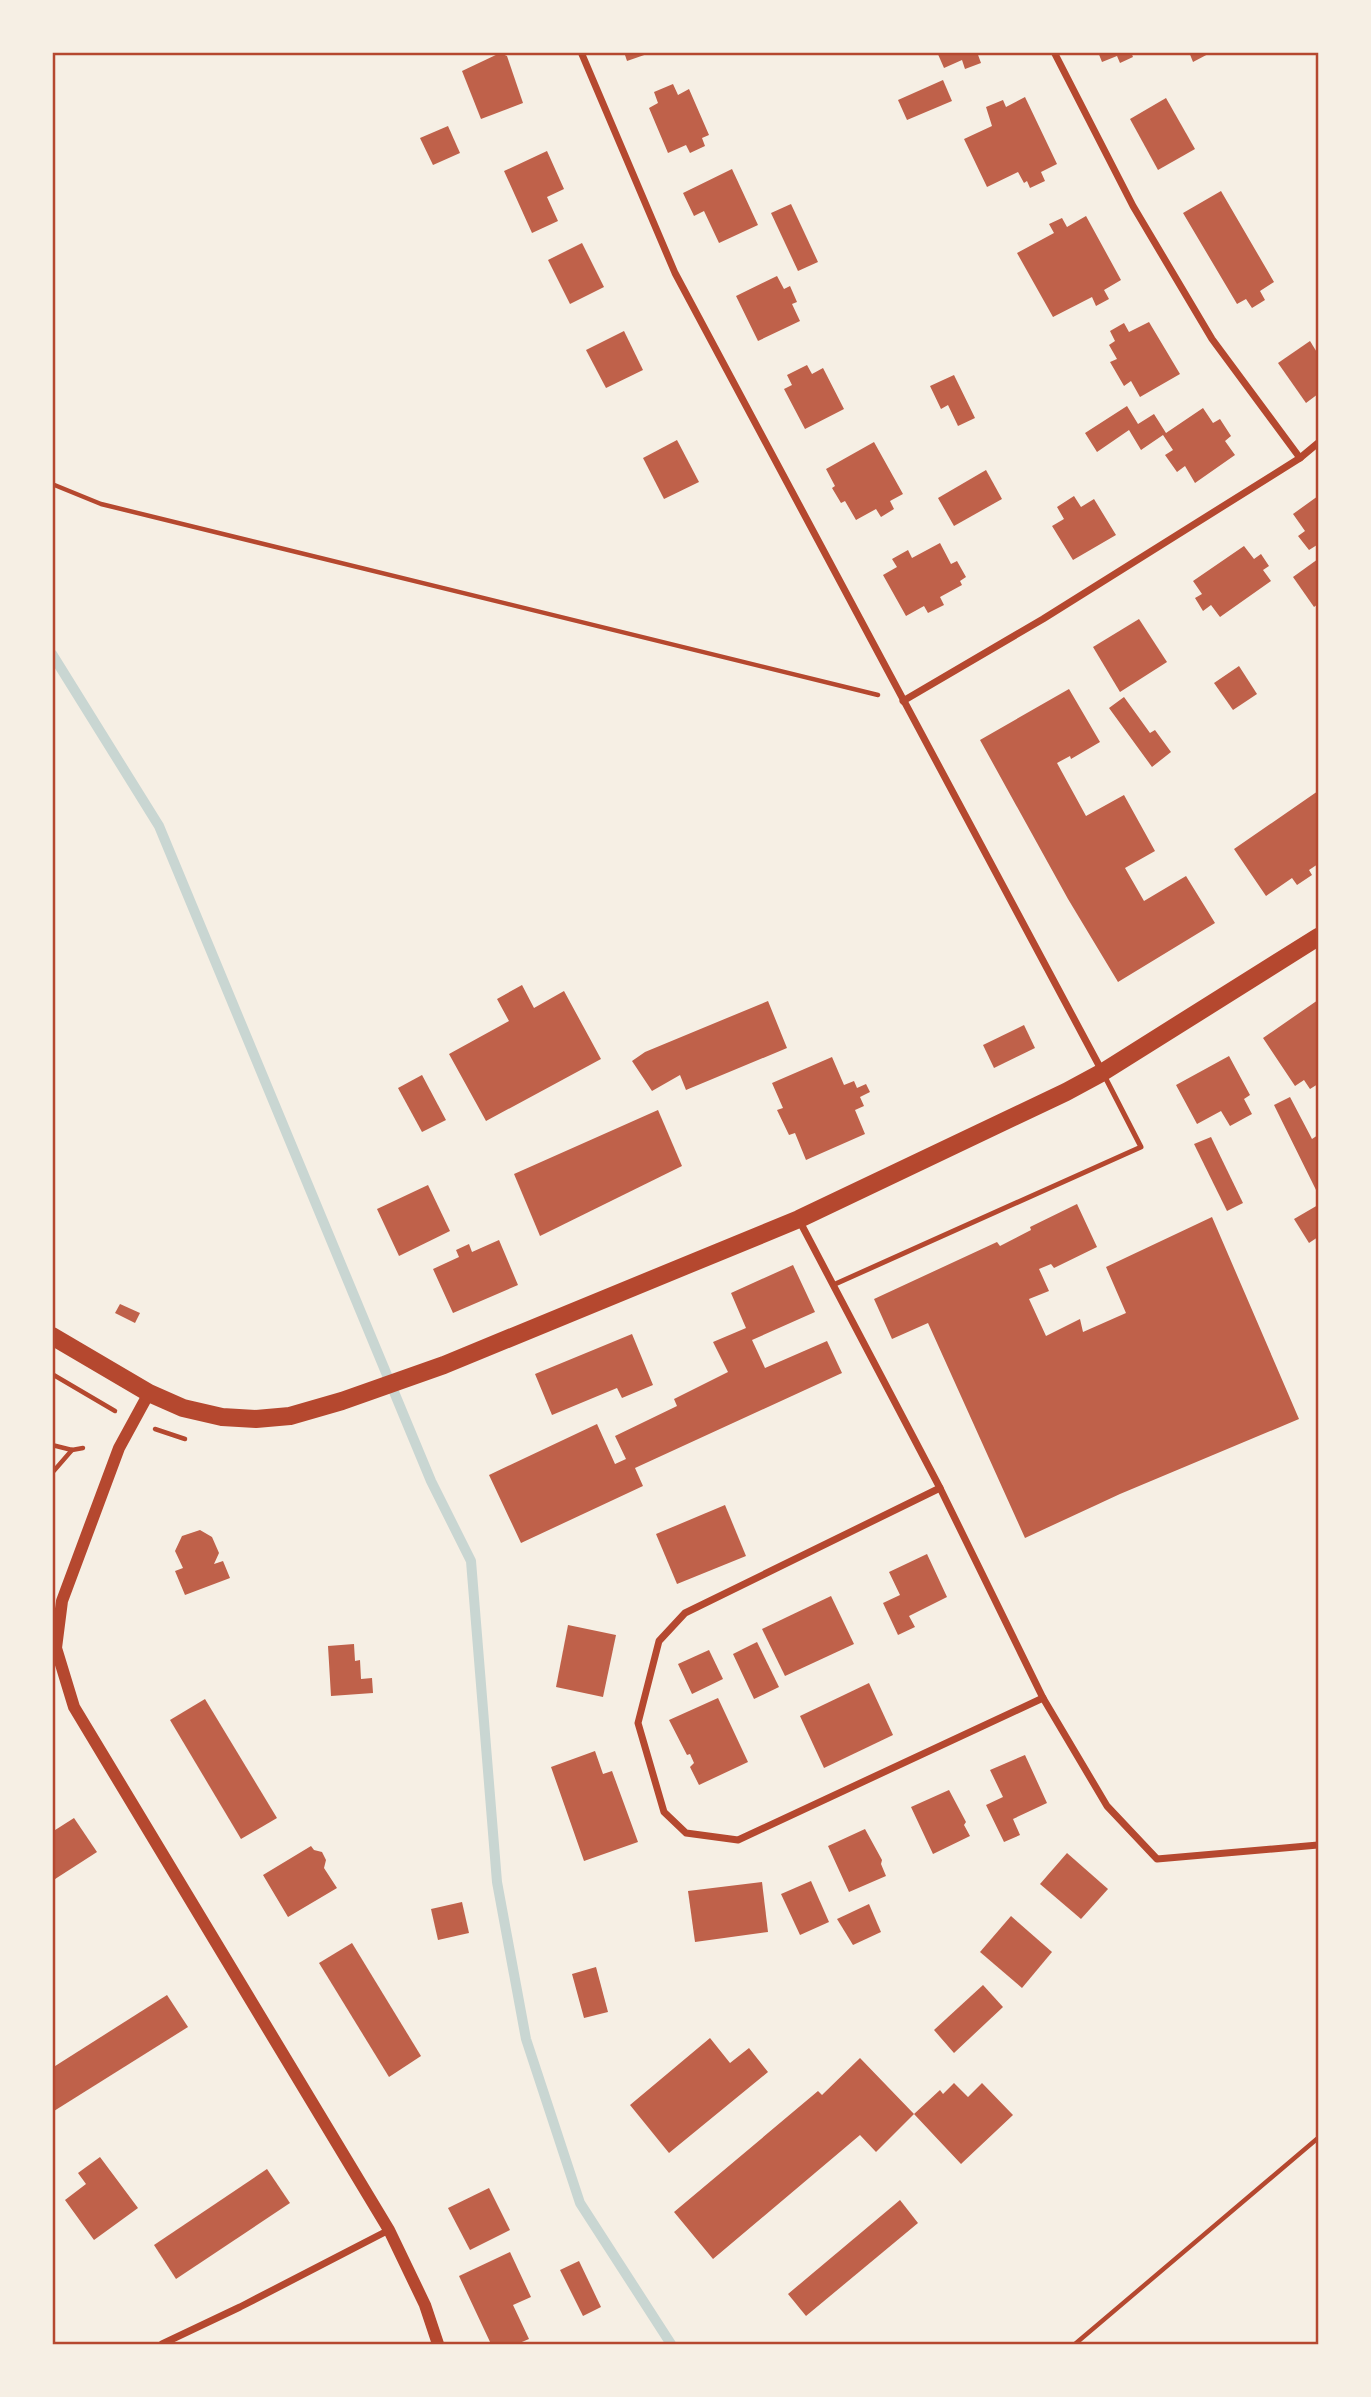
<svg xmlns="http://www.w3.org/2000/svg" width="1371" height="2397" font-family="'PT Serif',serif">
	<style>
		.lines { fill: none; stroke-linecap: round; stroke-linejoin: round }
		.stream { stroke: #c9d6d2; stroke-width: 10 }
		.building { fill: #bf614a }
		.path { stroke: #b5482f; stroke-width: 4.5 }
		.service { stroke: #b5482f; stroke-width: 5 }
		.minor { stroke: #b5482f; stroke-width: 7 }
		.tertiary { stroke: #b5482f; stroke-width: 12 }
		.primary { stroke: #b5482f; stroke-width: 18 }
		.neatline { fill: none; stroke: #b5482f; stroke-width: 2.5 }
	</style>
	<rect width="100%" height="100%" fill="#f6efe4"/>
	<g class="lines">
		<path class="stream" d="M52 654 159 826 431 1481 471 1561 497 1882 526 2039 580 2203 671 2344"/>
	</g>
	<g class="building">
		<path d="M624 52H650V53L627 61Z"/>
		<path d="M937 52H977L981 63 965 69 962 60 944 68Z"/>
		<path d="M1098 52H1131L1133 57 1120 63 1117 56 1102 62Z"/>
		<path d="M1189 52H1212L1193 62Z"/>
		<path d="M500 53 507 56 523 103 481 119 462 71Z"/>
		<path d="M943 80 952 101 907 120 898 100Z"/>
		<path d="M673 84 678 95 689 89 709 135 702 138 705 146 690 153 686 145 668 153 649 108 658 103 654 92Z"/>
		<path d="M1025 97 1057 164 1041 172 1045 181 1030 188 1027 181 1024 183 1018 172 987 187 964 139 992 126 986 107 1003 100 1006 107Z"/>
		<path d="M1166 98 1195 149 1158 170 1130 119Z"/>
		<path d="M448 126 460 153 433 165 420 138Z"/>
		<path d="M547 151 564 189 547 197 558 221 532 233 504 171Z"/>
		<path d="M732 169 758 225 719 243 704 211 694 216 683 193Z"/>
		<path d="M1221 191 1274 282 1260 291 1265 300 1252 308 1246 299 1237 304 1183 213Z"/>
		<path d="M791 204 818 262 798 271 771 213Z"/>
		<path d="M1086 216 1121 280 1104 290 1109 299 1096 306 1092 297 1053 317 1017 253 1054 233 1049 224 1062 218 1067 227Z"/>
		<path d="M582 243 604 287 570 304 548 260Z"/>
		<path d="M777 276 784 289 790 286 797 302 792 304 800 321 758 341 736 296Z"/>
		<path d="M1149 322 1180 374 1140 397 1131 381 1124 386 1110 362 1117 359 1109 345 1115 341 1110 331 1124 323 1129 332Z"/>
		<path d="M624 331 643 370 606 388 586 350Z"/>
		<path d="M1310 341 1318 354V394L1306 403 1278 363Z"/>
		<path d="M807 365 812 374 823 368 844 409 805 429 784 389 792 385 787 375Z"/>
		<path d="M954 375 975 418 958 426 948 405 941 409 930 386Z"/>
		<path d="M1127 406 1138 424 1154 414 1166 433 1203 408 1213 423 1220 419 1231 436 1225 441 1235 455 1195 483 1185 466 1177 472 1165 455 1173 450 1163 435 1141 450 1129 430 1097 452 1085 433Z"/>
		<path d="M677 440 699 482 664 499 643 458Z"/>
		<path d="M874 442 903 494 890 501 894 509 881 517 876 509 856 520 845 501 841 503 832 488 835 486 826 469Z"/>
		<path d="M986 470 1002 499 954 526 938 498Z"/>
		<path d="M1074 496 1081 507 1094 499 1116 535 1073 560 1052 526 1064 519 1057 507Z"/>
		<path d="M1318 496V547L1317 545 1309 550 1298 536 1305 531 1293 514Z"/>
		<path d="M940 543 951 564 957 561 966 577 960 581 962 585 940 597 944 605 928 613 924 606 906 616 883 575 897 567 892 559 908 550 912 558Z"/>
		<path d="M1244 546 1254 559 1261 554 1269 566 1263 570 1271 581 1220 617 1211 605 1203 611 1195 598 1202 594 1193 581Z"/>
		<path d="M1318 559V604L1314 607 1293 577Z"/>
		<path d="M1139 619 1167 662 1120 692 1093 647Z"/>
		<path d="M1239 666 1257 694 1233 710 1214 683Z"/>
		<path d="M1069 689 1100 742 1071 759 1070 756 1057 763 1086 816 1124 795 1155 851 1125 868 1144 901 1186 876 1215 923 1118 982 1068 899 980 740Z"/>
		<path d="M1124 697 1150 733 1155 730 1171 752 1152 767 1109 708Z"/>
		<path d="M1318 791V864L1309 870 1312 875 1297 885 1292 878 1266 896 1234 849Z"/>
		<path d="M522 985 534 1008 564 991 601 1059 486 1121 449 1054 509 1021 497 999Z"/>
		<path d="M1318 1000V1084L1310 1089 1304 1080 1295 1086 1263 1038Z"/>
		<path d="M768 1001 787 1048 686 1090 680 1075 652 1091 632 1061 645 1052Z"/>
		<path d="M1024 1025 1035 1048 994 1068 983 1045Z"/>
		<path d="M1229 1056 1250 1095 1244 1099 1252 1114 1230 1126 1221 1111 1197 1124 1176 1085Z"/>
		<path d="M832 1057 844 1085 854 1081 857 1088 866 1084 870 1092 860 1097 864 1106 855 1110 865 1134 806 1160 795 1133 789 1135 777 1110 783 1108 772 1083Z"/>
		<path d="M422 1075 446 1120 422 1132 398 1088Z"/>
		<path d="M1290 1097 1312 1139 1318 1135V1194L1274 1105Z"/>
		<path d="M658 1110 682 1166 540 1236 514 1174Z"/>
		<path d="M1211 1137 1243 1203 1227 1211 1194 1144Z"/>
		<path d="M428 1185 450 1231 399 1256 377 1209Z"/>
		<path d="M1077 1204 1097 1247 1054 1268 1051 1264 1039 1269 1049 1291 1029 1299 1046 1336 1080 1319 1083 1332 1126 1313 1106 1267 1212 1217 1299 1419 1120 1494 1025 1538 928 1323 892 1339 874 1299 997 1242 1000 1246 1031 1230 1030 1227Z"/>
		<path d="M1318 1205V1237L1309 1243 1294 1219Z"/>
		<path d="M499 1240 518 1285 453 1313 433 1269 459 1257 456 1250 469 1244 472 1252Z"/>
		<path d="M793 1265 815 1312 752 1340 765 1368 827 1341 842 1373 635 1468 643 1486 521 1543 489 1475 597 1424 615 1464 626 1459 615 1436 677 1406 674 1399 728 1372 713 1342 746 1328 731 1293Z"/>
		<path d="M120 1304 140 1313 135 1323 115 1313Z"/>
		<path d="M632 1334 653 1385 622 1398 617 1388 552 1415 535 1374Z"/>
		<path d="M725 1505 746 1556 677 1584 656 1534Z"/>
		<path d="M200 1530 212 1537 219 1553 214 1564 223 1561 230 1578 185 1595 175 1571 183 1568 175 1551 182 1536Z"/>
		<path d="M927 1554 947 1597 909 1616 915 1627 898 1635 883 1603 900 1595 889 1572Z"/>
		<path d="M831 1596 854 1644 785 1676 762 1629Z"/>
		<path d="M568 1625 616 1635 603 1697 556 1687Z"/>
		<path d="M757 1642 779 1687 754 1699 733 1654Z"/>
		<path d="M354 1644 355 1661 360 1660 361 1679 372 1678 373 1693 331 1696 328 1646Z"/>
		<path d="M709 1650 723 1679 692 1694 678 1664Z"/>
		<path d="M869 1683 893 1735 824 1768 800 1716Z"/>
		<path d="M718 1698 748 1762 699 1785 690 1767 694 1763 690 1754 687 1755 669 1720Z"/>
		<path d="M205 1699 277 1818 241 1839 170 1720Z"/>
		<path d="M595 1751 603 1774 612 1771 638 1842 584 1861 551 1767Z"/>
		<path d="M1025 1755 1047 1803 1013 1819 1020 1835 1004 1842 986 1805 1003 1797 990 1770Z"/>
		<path d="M949 1790 966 1822 964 1825 970 1836 933 1854 911 1807Z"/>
		<path d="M74 1818 97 1852 52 1881V1832Z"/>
		<path d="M865 1829 882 1860 881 1864 886 1876 849 1892 828 1846Z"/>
		<path d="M311 1846 314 1850 322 1852 326 1860 324 1868 337 1888 288 1917 263 1875Z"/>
		<path d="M1067 1853 1108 1889 1081 1919 1040 1884Z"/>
		<path d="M811 1881 829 1922 800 1935 781 1894Z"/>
		<path d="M762 1882 768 1932 695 1942 688 1891Z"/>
		<path d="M462 1902 469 1933 438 1940 431 1909Z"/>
		<path d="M869 1904 881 1932 853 1945 837 1919Z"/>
		<path d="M1011 1916 1052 1952 1022 1988 980 1952Z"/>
		<path d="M352 1943 421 2056 389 2077 319 1963Z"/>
		<path d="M596 1967 608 2012 584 2018 572 1974Z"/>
		<path d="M983 1985 1003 2007 954 2053 934 2030Z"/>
		<path d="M167 1995 188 2027 54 2111 52 2068Z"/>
		<path d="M710 2038 730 2063 749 2048 768 2072 669 2153 630 2105Z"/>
		<path d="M860 2058 914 2114 876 2152 860 2135 713 2259 674 2212 818 2091 822 2095Z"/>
		<path d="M954 2083 968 2097 982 2083 1013 2115 961 2164 914 2114 940 2090 943 2094Z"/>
		<path d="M100 2157 138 2208 94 2240 65 2200 86 2184 78 2173Z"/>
		<path d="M267 2169 290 2203 176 2279 154 2245Z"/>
		<path d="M489 2188 510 2230 470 2250 448 2208Z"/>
		<path d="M900 2200 918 2223 806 2316 788 2294Z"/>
		<path d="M510 2252 531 2297 513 2305 529 2339 517 2344H491L459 2276Z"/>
		<path d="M579 2261 601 2307 583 2316 560 2270Z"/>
	</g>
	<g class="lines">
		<g class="path">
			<path d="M52 484 101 504 878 695"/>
			<path d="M52 1374 115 1411"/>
			<path d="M155 1429 185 1439"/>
			<path d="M52 1445 72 1450 83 1448"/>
			<path d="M52 1473 72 1450"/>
			<path d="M1075 2344 1318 2138"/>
		</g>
		<path class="service" d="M833 1285 1141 1147 1104 1075"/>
		<g class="minor">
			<path d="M581 52 675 273 1102 1071"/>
			<path d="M1054 52 1133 206 1212 339 1300 458"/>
			<path d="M903 701 1043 619 1300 458 1318 443"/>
			<path d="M799 1220 940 1488 1043 1698 1107 1806 1157 1859 1318 1845"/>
			<path d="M940 1488 685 1613 659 1641 638 1723 664 1812 686 1833 738 1840 1043 1698"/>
			<path d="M162 2344 240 2307 389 2230"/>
		</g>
		<path class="tertiary" d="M149 1393 119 1448 62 1601 56 1648 74 1707 389 2230 425 2305 438 2344"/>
		<path class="primary" d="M52 1336 149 1393 183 1408 222 1417 256 1419 290 1416 342 1401 444 1365 799 1219 1066 1092 1103 1072 1318 937"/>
	</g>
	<rect width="1371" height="2397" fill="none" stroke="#f6efe4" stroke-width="108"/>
	<rect x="54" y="54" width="1263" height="2289" class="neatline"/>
</svg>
